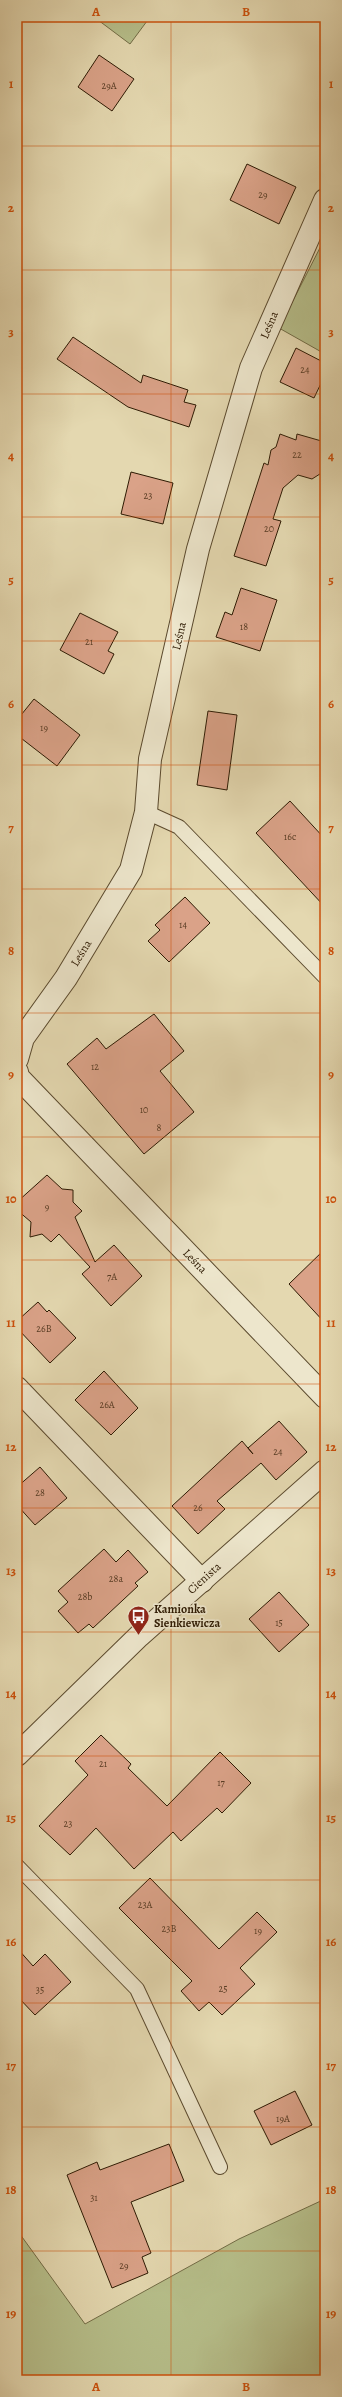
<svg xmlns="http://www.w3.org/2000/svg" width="342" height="2397" font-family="Alegreya,serif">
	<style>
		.green { fill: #b6be8a; stroke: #726c46 }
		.building { fill: #daa288; stroke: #2d1a03 }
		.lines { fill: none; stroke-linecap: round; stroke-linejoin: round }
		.service-casing { stroke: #5b4a2e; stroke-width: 16 }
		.minor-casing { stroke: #5b4a2e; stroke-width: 24 }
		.service { stroke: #ede6cc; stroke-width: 14 }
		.minor { stroke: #ede6cc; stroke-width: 22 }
		.grid { fill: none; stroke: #cc500b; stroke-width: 1; stroke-opacity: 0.55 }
		.labels { text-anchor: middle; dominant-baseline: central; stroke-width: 3.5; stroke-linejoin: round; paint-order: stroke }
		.number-label { font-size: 10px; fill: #583c24 }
		.street-label { font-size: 12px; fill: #2d1a03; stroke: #ede6cc }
		.poi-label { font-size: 12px; font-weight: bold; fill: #2d1a03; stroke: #ede6cc; text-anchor: start }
		.neatline { fill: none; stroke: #cc500b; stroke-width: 1.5 }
		.grid-label { font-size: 13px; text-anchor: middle; font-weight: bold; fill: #cc500b }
	</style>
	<rect width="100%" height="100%" fill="#e4d8b0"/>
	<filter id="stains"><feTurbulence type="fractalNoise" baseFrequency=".005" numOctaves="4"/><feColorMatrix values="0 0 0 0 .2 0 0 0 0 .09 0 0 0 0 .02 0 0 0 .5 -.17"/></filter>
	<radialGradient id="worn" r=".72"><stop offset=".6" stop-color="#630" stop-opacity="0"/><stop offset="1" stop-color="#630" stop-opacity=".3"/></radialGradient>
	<g class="green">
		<path d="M94 17H150L130 44Z"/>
		<path d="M325 238V354L279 328Z"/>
		<path d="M325 2199V2380H17V2230L85 2324 239 2239Z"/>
	</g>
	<g class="building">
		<path d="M99 55 134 79 112 111 78 87Z"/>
		<path d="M247 164 296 187 279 224 230 200Z"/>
		<path d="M73 337 141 383 143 375 188 390 184 402 196 405 189 427 128 407 57 359Z"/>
		<path d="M296 348 325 363V375L314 398 280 382Z"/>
		<path d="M280 434 296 440 297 434 325 442V465L323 472 312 479 298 475 283 488 273 519 281 521 266 566 234 556 264 463 268 465 271 450 276 447Z"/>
		<path d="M131 472 173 483 163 524 121 514Z"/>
		<path d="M241 588 277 600 260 651 216 637 225 612 232 615Z"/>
		<path d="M80 613 118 632 108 651 114 654 104 674 60 650Z"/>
		<path d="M34 699 80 735 57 766 17 735V720Z"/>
		<path d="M208 711 237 715 227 790 197 785Z"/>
		<path d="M290 801 325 839V907L256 833Z"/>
		<path d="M185 897 210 923 169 962 148 941 160 930 155 925Z"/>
		<path d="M154 1014 184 1051 160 1071 194 1112 144 1154 67 1064 97 1038 106 1049Z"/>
		<path d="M47 1175 62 1189 73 1190V1202L82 1211 75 1217 95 1262 114 1245 142 1276 111 1306 82 1274 90 1267 59 1234 51 1242 42 1234 30 1237 31 1222 17 1210V1202Z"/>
		<path d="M325 1249V1323L289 1284Z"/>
		<path d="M38 1302 47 1312 49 1310 76 1338 50 1363 17 1328V1321Z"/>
		<path d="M104 1371 138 1408 111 1435 75 1400Z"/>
		<path d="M279 1421 307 1452 276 1480 261 1463 217 1501 225 1509 198 1534 172 1506 242 1441 253 1454 248 1448Z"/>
		<path d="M40 1467 67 1498 35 1525 17 1505V1487Z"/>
		<path d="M104 1549 116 1562 128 1550 148 1572 135 1583 138 1586 93 1628 89 1624 78 1633 58 1611 68 1602 58 1591Z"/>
		<path d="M279 1592 309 1625 279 1652 249 1619Z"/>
		<path d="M101 1735 131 1764 128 1768 167 1806 220 1752 251 1783 222 1813 217 1808 181 1841 173 1832 134 1869 96 1828 70 1855 39 1826 88 1775 75 1761Z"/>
		<path d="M150 1878 219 1949 257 1912 277 1932 240 1968 255 1984 222 2015 209 2002 199 2011 191 2002 181 1991 192 1981 119 1908Z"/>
		<path d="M17 1948 33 1966 45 1954 71 1982 35 2015 17 1996Z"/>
		<path d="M295 2091 312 2125 271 2145 254 2111Z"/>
		<path d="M169 2144 184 2181 131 2202 151 2253 142 2257 148 2273 112 2288 67 2175 97 2162 100 2170Z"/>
	</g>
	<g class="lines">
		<defs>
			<g id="service">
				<path d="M146 812 179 827 325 977"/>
				<path d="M17 1866 137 1989 220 2167"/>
			</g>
			<g id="minor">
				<path d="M17 1059 23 1038 66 978 131 870 146 812 150 759 198 549 251 368 325 200"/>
				<path d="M17 1072 18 1077 325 1397"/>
				<path d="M17 1388 202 1581"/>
				<path d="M17 1755 139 1636 325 1471"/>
			</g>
		</defs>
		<use href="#service" class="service-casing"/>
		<use href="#minor" class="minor-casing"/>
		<use href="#service" class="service"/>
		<use href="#minor" class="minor"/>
	</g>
	<path class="grid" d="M171 17V2380M17 146H325M17 270H325M17 394H325M17 517H325M17 641H325M17 765H325M17 889H325M17 1013H325M17 1137H325M17 1260H325M17 1384H325M17 1508H325M17 1632H325M17 1756H325M17 1880H325M17 2003H325M17 2127H325M17 2251H325"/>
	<defs>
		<symbol id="bus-pin" viewBox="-11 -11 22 30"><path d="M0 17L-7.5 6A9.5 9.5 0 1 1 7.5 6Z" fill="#8f2418" stroke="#ede6cc"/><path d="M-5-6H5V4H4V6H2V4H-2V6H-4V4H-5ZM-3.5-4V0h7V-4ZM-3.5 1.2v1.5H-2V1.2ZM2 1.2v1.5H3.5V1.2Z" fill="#fff"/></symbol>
	</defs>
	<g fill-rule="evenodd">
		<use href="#bus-pin" x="126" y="1604" width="25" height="34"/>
	</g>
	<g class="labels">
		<g class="number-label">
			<text x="109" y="85">29A</text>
			<text x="263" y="194">29</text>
			<text x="305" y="369">24</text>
			<text x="297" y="454">22</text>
			<text x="148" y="495">23</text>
			<text x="269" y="528">20</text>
			<text x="244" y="626">18</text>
			<text x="89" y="641">21</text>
			<text x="44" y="727">19</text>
			<text x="290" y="836">16c</text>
			<text x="183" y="924">14</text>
			<text x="95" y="1066">12</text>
			<text x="144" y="1109">10</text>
			<text x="159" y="1127">8</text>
			<text x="47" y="1206">9</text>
			<text x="112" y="1276">7A</text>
			<text x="44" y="1328">26B</text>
			<text x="107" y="1404">26A</text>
			<text x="278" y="1451">24</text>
			<text x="40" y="1492">28</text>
			<text x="198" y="1507">26</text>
			<text x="116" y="1578">28a</text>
			<text x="85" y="1596">28b</text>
			<text x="279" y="1622">15</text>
			<text x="103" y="1763">21</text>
			<text x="221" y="1782">17</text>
			<text x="68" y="1823">23</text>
			<text x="145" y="1904">23A</text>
			<text x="169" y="1928">23B</text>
			<text x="258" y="1930">19</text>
			<text x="223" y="1988">25</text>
			<text x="40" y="1989">35</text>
			<text x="283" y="2118">19A</text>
			<text x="94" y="2197">31</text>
			<text x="124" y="2265">29</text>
		</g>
		<g class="street-label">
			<text transform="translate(269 325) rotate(-67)">Leśna</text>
			<text transform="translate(179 636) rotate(-77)">Leśna</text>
			<text transform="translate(81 953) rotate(-59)">Leśna</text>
			<text transform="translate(195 1261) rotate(46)">Leśna</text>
			<text transform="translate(204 1578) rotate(-42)">Cienista</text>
		</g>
		<g class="poi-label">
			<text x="154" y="1609">Kamionka<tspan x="154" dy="14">Sienkiewicza</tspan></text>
		</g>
	</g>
	<rect width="342" height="2397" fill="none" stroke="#e4d8b0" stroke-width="44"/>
	<rect x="22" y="22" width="298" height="2353" class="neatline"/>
	<g class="grid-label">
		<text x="96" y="16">A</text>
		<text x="246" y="16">B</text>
		<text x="11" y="88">1</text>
		<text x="331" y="88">1</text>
		<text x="11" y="212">2</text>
		<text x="331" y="212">2</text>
		<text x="11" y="336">3</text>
		<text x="331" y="336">3</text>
		<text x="11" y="460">4</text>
		<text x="331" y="460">4</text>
		<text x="11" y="584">5</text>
		<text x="331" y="584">5</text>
		<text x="11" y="708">6</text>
		<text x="331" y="708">6</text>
		<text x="11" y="832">7</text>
		<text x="331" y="832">7</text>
		<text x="11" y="955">8</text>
		<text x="331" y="955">8</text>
		<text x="11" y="1079">9</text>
		<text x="331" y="1079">9</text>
		<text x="11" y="1203">10</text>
		<text x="331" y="1203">10</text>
		<text x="11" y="1327">11</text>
		<text x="331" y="1327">11</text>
		<text x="11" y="1451">12</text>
		<text x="331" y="1451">12</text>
		<text x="11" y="1575">13</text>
		<text x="331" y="1575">13</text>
		<text x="11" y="1698">14</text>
		<text x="331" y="1698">14</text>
		<text x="11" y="1822">15</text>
		<text x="331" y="1822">15</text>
		<text x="11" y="1946">16</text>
		<text x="331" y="1946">16</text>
		<text x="11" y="2070">17</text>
		<text x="331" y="2070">17</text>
		<text x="11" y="2194">18</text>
		<text x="331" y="2194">18</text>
		<text x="11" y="2318">19</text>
		<text x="331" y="2318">19</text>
		<text x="96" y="2391">A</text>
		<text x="246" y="2391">B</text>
	</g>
	<rect width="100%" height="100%" filter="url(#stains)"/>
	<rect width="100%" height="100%" fill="url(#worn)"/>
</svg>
